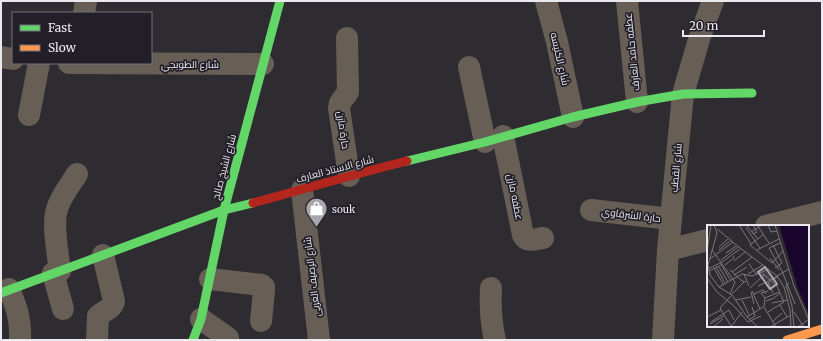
<svg xmlns="http://www.w3.org/2000/svg" width="823" height="341" font-family="Merriweather,Cairo,serif">
	<style>
		.lines { fill: none; stroke-linecap: round; stroke-linejoin: round }
		.street { stroke: #675e56; stroke-width: 22 }
		.fast { stroke: #63d668; stroke-width: 9 }
		.slow { stroke: #ff974d; stroke-width: 9 }
		.jam { stroke: #b3261e; stroke-width: 9 }
		.labels { text-anchor: middle; dominant-baseline: central; stroke-width: 3.5; stroke-linejoin: round; paint-order: stroke }
		.street-label { font-size: 10px; fill: #ebe9f0; stroke: #231f29 }
		.poi-label { font-size: 10px; fill: #ebe9f0; stroke: #231f29; text-anchor: start }
		.inset-road { fill: none; stroke: #7a777d; stroke-width: 1 }
		.view { fill: #a9a6ad; fill-opacity: 0.15; stroke: #a9a6ad; stroke-width: 2 }
		.inset-edge { fill: none; stroke: #ebe9f0; stroke-width: 2 }
	</style>
	<rect width="100%" height="100%" fill="#2e2b31"/>
	<g class="lines">
		<g class="street">
			<path d="M546 1 557 42 573 117"/>
			<path d="M627 1 637 102"/>
			<path d="M84 13 86 1"/>
			<path d="M347 38 348 92 340 103 339 108 349 176"/>
			<path d="M1 57 13 59"/>
			<path d="M69 63 263 64"/>
			<path d="M469 67 485 142"/>
			<path d="M29 115 39 63"/>
			<path d="M503 136 523 235C527 243 536 239 543 238"/>
			<path d="M302 190 319 340"/>
			<path d="M591 210 671 219"/>
			<path d="M766 226 822 212"/>
			<path d="M668 250 708 240"/>
			<path d="M60 271C58 255 52 224 57 209 61 196 70 185 77 174"/>
			<path d="M53 273 63 309"/>
			<path d="M210 279 262 285 264 287V291L261 321"/>
			<path d="M491 288C490 306 491 323 495 340"/>
			<path d="M9 289C17 308 21 320 20 340"/>
			<path d="M201 319 228 338"/>
			<path d="M97 340 98 316C103 311 112 310 114 301L103 255"/>
			<path d="M663 340 668 250 683 94 700 36 713 1"/>
		</g>
		<g class="fast">
			<path d="M407 161 485 142 573 117 637 102 683 94 752 93"/>
			<path d="M1 293 224 210 253 203"/>
			<path d="M193 340 201 319 224 210 280 1"/>
		</g>
		<path class="slow" d="M787 340 822 329"/>
		<path class="jam" d="M253 203C304 189 355 174 407 161"/>
	</g>
	<defs>
		<symbol id="shop-pin" viewBox="-11 -11 22 30"><path d="M0 17L-7.5 6A9.5 9.5 0 1 1 7.5 6Z" fill="#a9a6ad" stroke="#231f29"/><path d="M-5-2.5h2.3a2.7 3.5 0 0 1 5.4 0H5L5.5 6h-11ZM-1.5-2.5h3a1.5 2.3 0 0 0-3 0Z" fill="#fff"/></symbol>
	</defs>
	<g fill-rule="evenodd">
		<use href="#shop-pin" x="304" y="196" width="25" height="34"/>
	</g>
	<g class="labels">
		<g class="street-label">
			<text transform="translate(632 52) rotate(-96)">عطفه حامد العارف</text>
			<text transform="translate(560 59) rotate(77)">شارع الكنيسه</text>
			<text x="190" y="64">شارع الطوبجي</text>
			<text transform="translate(343 130) rotate(82)">حارة مازن</text>
			<text transform="translate(224 167) rotate(-75)">شارع الشيخ صالح</text>
			<text transform="translate(676 168) rotate(-85)">شارع القطب</text>
			<text transform="translate(335 169) rotate(-15)">شارع الاستاذ العارف</text>
			<text transform="translate(515 197) rotate(79)">عطفه مازن</text>
			<text transform="translate(631 215) rotate(7)">حارة الشرقاوي</text>
			<text transform="translate(312 277) rotate(-97)">شارع الرصيف الغربى</text>
		</g>
		<g class="poi-label">
			<text x="332" y="209">souk</text>
		</g>
	</g>
	<g transform="translate(707 225)">
		<rect width="102" height="102" fill="#2e2b31"/>
		<path d="M72 0H102V89L91 64Z" fill="#1a052c"/>
		<path class="inset-road" d="M7 0 10 8 1 40 3 50 12 62 25 70 40 92 51 102M32 0 44 19M39 0 51 14M50 0 62 18M61 0 64 7 70 6M68 0 87 61 102 95M39 3 53 23M10 4 25 16M44 7 55 0M46 9 50 7 46 0M57 9 43 20 65 38 76 26M24 16 70 51 77 62 83 85M73 18 62 23 75 46 88 79M66 20 75 38 68 43M12 22 21 14M5 25 28 57M12 25 23 16M50 25 72 14M0 26 4 0M19 28 29 21M63 33 72 45M3 34 26 17M14 35 31 22M27 36 38 27M15 37 33 24M42 39 50 50M18 40 27 33 26 31M15 41 24 56M9 42 18 58M12 42 21 57M7 43 16 59M1 44 15 37M23 45 35 56 39 57M2 46 16 39M25 47 45 32M55 48 70 61 77 77M37 49 42 61M41 49 56 40M27 50 40 42M0 53 10 67 27 81 41 97 54 91M63 55 82 44M61 57 66 68M82 58 79 60 85 81 87 102M51 61 71 52M12 62 35 49 45 51 62 44M43 63 57 50M45 66 53 84M44 67 47 79M23 69 28 57M47 69 56 65 59 69M24 70 37 57M58 73 57 82 69 102M58 73 72 67M58 73 54 68 61 66M29 75 44 72M35 75 42 90M59 76 67 73 73 68M65 78 80 75M73 80 80 92M83 85 84 102M61 87 77 77M87 87 97 102M0 92 14 85M40 92 56 82M43 94 48 91 45 82M66 96 75 88M4 97 22 85 27 95M3 99 17 91M24 101 13 83 24 71M6 102 16 94M24 102 35 87M63 102 84 90M91 102 102 94"/>
		<path class="view" d="M58 42 70 59 63 64 51 47Z"/>
		<rect width="102" height="102" class="inset-edge"/>
	</g>
	<rect width="823" height="341" fill="none" stroke="#ebe9f0" stroke-width="4"/>
	<rect x="12" y="12" width="140" height="52" fill="#231f29" stroke="#737079"/>
	<rect x="20" y="25" width="20" height="6" fill="#63d668" stroke="#737079"/>
	<text x="48" y="32" font-size="12" fill="#ebe9f0">Fast</text>
	<rect x="20" y="45" width="20" height="6" fill="#ff974d" stroke="#737079"/>
	<text x="48" y="52" font-size="12" fill="#ebe9f0">Slow</text>
	<path d="M683 30v6h81v-6" fill="none" stroke="#ebe9f0" stroke-width="2"/>
	<text x="689" y="30" font-size="12" fill="#ebe9f0" stroke="#231f29" stroke-width="3" paint-order="stroke">20 m</text>
</svg>
